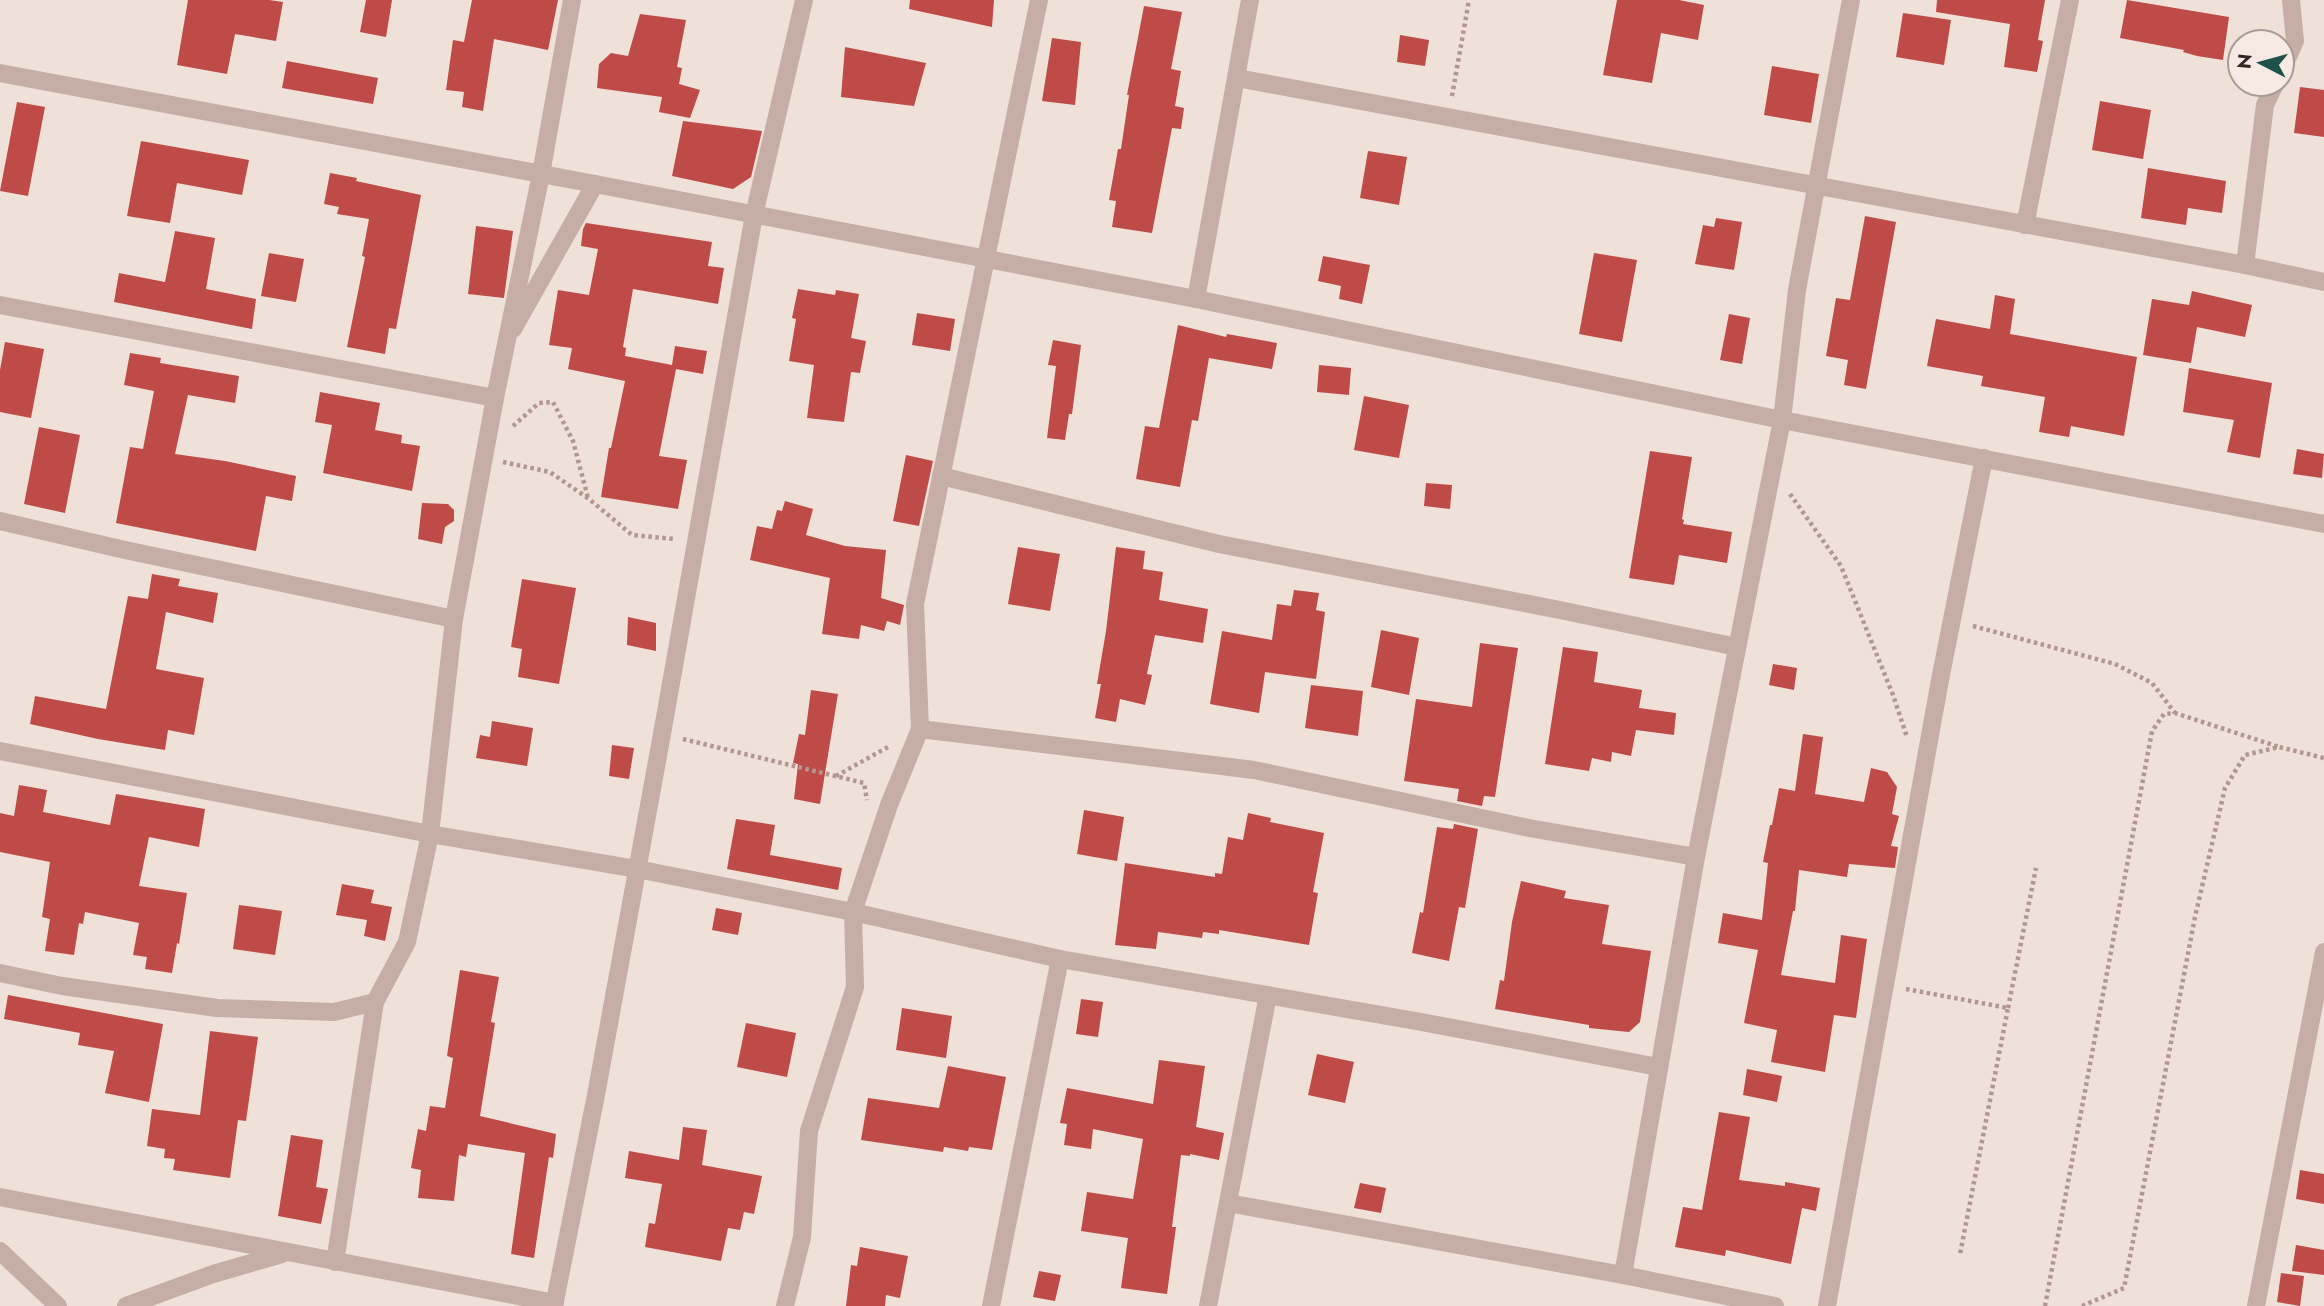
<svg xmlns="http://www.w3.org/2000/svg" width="2324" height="1306" font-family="Jost,sans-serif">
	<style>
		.building { fill: #be4b47 }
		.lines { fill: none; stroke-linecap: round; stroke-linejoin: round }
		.path { stroke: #b29790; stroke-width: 4.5; stroke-dasharray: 3.5 3.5; stroke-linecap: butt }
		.street { stroke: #c6ada5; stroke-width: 18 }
	</style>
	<rect width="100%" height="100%" fill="#efe0d8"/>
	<g class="building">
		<path d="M188 0H269L283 2 276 41 235 34 227 74 177 65Z"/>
		<path d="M366 0H392L386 37 360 32Z"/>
		<path d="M472 0H558L548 50 494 39 483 111 462 107 464 92 446 90 453 40 464 42Z"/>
		<path d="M910 0H994L992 27 909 9Z"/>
		<path d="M1617 0H1679L1704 5 1698 40 1661 33 1652 83 1603 75Z"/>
		<path d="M1937 0H2045L2038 40 2043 41 2037 72 2004 67 2010 24 1936 12Z"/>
		<path d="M2127 0 2229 17 2223 60 2197 56 2183 52 2184 50 2120 38Z"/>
		<path d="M1144 6 1182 12 1171 69 1181 71 1175 106 1184 108 1181 129 1172 128 1152 233 1112 227 1116 201 1109 200 1118 149H1121L1129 95H1127Z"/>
		<path d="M1903 13 1951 20 1944 65 1896 57Z"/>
		<path d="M640 14 686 20 677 67 682 68 679 84 700 90 690 118 659 112 662 97 597 88 599 64 611 53 628 56Z"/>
		<path d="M1400 35 1429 40 1425 66 1397 62Z"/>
		<path d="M1052 38 1081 42 1075 105 1042 101Z"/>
		<path d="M845 47 926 63 914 106 841 97Z"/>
		<path d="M287 61 378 78 373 104 282 88Z"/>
		<path d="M1772 66 1819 74 1811 123 1764 115Z"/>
		<path d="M2300 87 2324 90V137L2294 133Z"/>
		<path d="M2100 101 2151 110 2143 159 2092 150Z"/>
		<path d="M17 102 45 107 28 196 0 191Z"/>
		<path d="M683 121 762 131 751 177 733 189 672 176Z"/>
		<path d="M141 141 249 160 242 195 177 183 170 223 127 216Z"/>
		<path d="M1368 151 1407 157 1399 205 1360 198Z"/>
		<path d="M2148 168 2226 181 2222 213 2188 208 2186 225 2141 218Z"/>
		<path d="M330 173 357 178 356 181 421 195 396 329 389 328 385 354 347 347 365 257 362 256 369 219 337 214 339 207 324 204Z"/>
		<path d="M1865 216 1896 222 1866 389 1844 385 1848 360 1826 356 1836 298 1850 300Z"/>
		<path d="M1716 218 1742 222 1734 270 1695 264 1703 225 1714 227Z"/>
		<path d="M586 223 712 242 708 266 724 268 718 304 633 289 623 347 626 348 625 356 672 365 675 346 707 351 703 374 676 369 659 456 687 460 678 509 601 497 609 448H611L625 381 568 369 572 348 549 345 558 290 589 295 598 249 581 246 583 229Z"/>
		<path d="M476 226 513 231 504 298 468 294Z"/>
		<path d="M175 231 215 238 206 289 256 299 252 329 114 302 119 273 165 282Z"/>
		<path d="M269 253 304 259 296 302 261 296Z"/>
		<path d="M1594 253 1637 260 1622 342 1579 334Z"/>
		<path d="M1323 256 1370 265 1362 304 1339 299 1341 286 1318 281Z"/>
		<path d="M798 289 835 295 836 290 859 294 851 338 866 341 860 373 851 372 844 422 807 418 814 365 789 361 796 319 792 318Z"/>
		<path d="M2192 291 2252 305 2245 337 2197 327 2191 363 2143 355 2152 299 2189 305Z"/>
		<path d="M1995 295 2015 299 2010 334 2137 357 2124 436 2071 426 2069 437 2039 432 2045 397 1981 386 1983 376 1927 366 1936 319 1990 329Z"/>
		<path d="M917 313 955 319 950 351 912 345Z"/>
		<path d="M1729 314 1750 318 1742 364 1720 360Z"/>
		<path d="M1178 325 1226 337 1227 334 1277 343 1272 369 1209 358 1198 421 1192 420 1180 487 1136 479 1145 426 1159 428Z"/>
		<path d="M1053 340 1081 345 1072 414H1069L1065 440 1047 438 1056 366 1048 365Z"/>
		<path d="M5 342 44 349 31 418 0 412V370Z"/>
		<path d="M130 353 161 358 160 363 239 376 235 403 188 395 175 454 225 461 296 476 292 501 266 496 256 551 116 523 130 447 143 449 154 391 124 385Z"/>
		<path d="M1319 365 1351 368 1349 395 1317 392Z"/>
		<path d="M2189 368 2272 383 2260 458 2227 452 2234 420 2183 412Z"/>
		<path d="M320 392 380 403 375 430 402 435 401 443 420 446 412 491 323 473 332 425 315 422Z"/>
		<path d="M1364 396 1409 405 1399 458 1354 450Z"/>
		<path d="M39 427 80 435 65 513 24 504Z"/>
		<path d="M2297 449 2324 454 2322 478 2293 474Z"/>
		<path d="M1650 451 1692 457 1682 519 1684 520 1683 524 1732 532 1727 563 1679 555 1674 585 1629 578Z"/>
		<path d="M906 455 933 461 919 526 893 521Z"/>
		<path d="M1426 483 1452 485 1450 509 1424 506Z"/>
		<path d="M785 501 813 509 806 535 845 546 886 550 881 598 904 605 900 625 887 621 884 631 861 625 859 639 822 634 830 578 750 560 757 526 772 529 777 510 782 511Z"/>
		<path d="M422 503 448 504 454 510V521L445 527 442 544 418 539Z"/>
		<path d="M1018 547 1060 554 1050 611 1008 604Z"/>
		<path d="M1116 547 1145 551 1143 569 1163 572 1159 600 1208 609 1203 643 1155 635 1147 674 1152 675 1145 705 1120 699 1116 722 1095 718 1101 684H1097L1106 631Z"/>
		<path d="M152 574 180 579 178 586 218 593 213 623 166 612 156 669 204 678 194 735 168 730 165 750 98 739 30 724 35 696 106 709 128 596 148 599Z"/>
		<path d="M522 579 576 588 559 684 518 677 522 649 511 647Z"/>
		<path d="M1294 590 1319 593 1316 610 1325 612 1316 679 1265 672 1259 713 1210 704 1222 631 1272 640 1277 604 1291 606Z"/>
		<path d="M628 617 656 623V651L627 645Z"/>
		<path d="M1381 630 1419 638 1409 695 1371 687Z"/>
		<path d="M1480 643 1518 648 1495 797 1484 796 1482 806 1457 801 1459 789 1404 781 1416 699 1472 707Z"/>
		<path d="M1563 647 1598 652 1594 682 1642 690 1639 708 1676 713 1674 735 1636 730 1631 756 1612 752 1611 762 1592 758 1589 771 1545 764Z"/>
		<path d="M1773 664 1797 668 1794 690 1769 685Z"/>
		<path d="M1311 685 1363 691 1358 736 1305 728Z"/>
		<path d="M811 690 838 694 820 804 794 799 798 764 793 763 799 734 805 735Z"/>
		<path d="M492 721 533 728 527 766 476 758 480 735 490 737Z"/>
		<path d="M1803 734 1823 737 1815 794 1864 802 1871 768 1887 772 1897 787 1892 814 1899 816 1891 846 1898 847 1895 868 1849 864 1847 877 1799 870 1795 911H1793L1781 975 1835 983 1841 935 1867 939 1856 1018 1834 1015 1825 1072 1771 1062 1777 1030 1744 1023 1758 950 1718 943 1723 913 1762 920 1768 863 1763 862 1770 825H1772L1779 788 1795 791Z"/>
		<path d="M612 745 634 748 629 779 609 776Z"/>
		<path d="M19 785 47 790 43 812 110 825 116 794 205 809 199 847 149 837 139 886 187 893 179 944 177 943 172 973 145 969 147 957 133 955 139 923 85 912 83 924 79 923 74 955 45 951 50 919 42 917 50 862 0 852V813L14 816Z"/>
		<path d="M1084 810 1124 817 1117 861 1077 854Z"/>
		<path d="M1248 813 1271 818 1270 822 1324 833 1313 892 1318 893 1309 945 1219 930V934L1203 932 1202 938 1158 932 1156 949 1115 945 1125 863 1215 877V873L1222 874 1228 837 1243 840Z"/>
		<path d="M736 819 775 825 770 855 842 868 838 890 727 869Z"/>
		<path d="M1454 824 1478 829 1465 908 1459 907 1449 961 1412 953 1420 912 1423 913 1437 827 1453 829Z"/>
		<path d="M1521 881 1566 891 1564 898 1609 905 1602 944 1651 951 1640 1022 1629 1032 1589 1028V1025L1495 1009 1500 980 1504 981 1512 922Z"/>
		<path d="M342 884 374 890 371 903 392 907 385 941 364 936 367 920 336 915Z"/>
		<path d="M239 905 282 911 275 955 233 949Z"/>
		<path d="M716 908 742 913 738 935 712 930Z"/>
		<path d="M460 970 499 977 491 1022 495 1023 480 1116 556 1134 553 1158 549 1157 534 1258 511 1254 525 1153 468 1144 466 1157 459 1155 454 1201 418 1198 421 1170 411 1168 418 1129 426 1131 430 1106 445 1108 453 1058 447 1056Z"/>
		<path d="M8 995 163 1024 149 1102 105 1093 114 1051 78 1045 80 1033 4 1019Z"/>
		<path d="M1081 999 1103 1002 1098 1037 1076 1034Z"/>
		<path d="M902 1008 952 1016 946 1058 896 1050Z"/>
		<path d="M746 1023 796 1033 787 1077 737 1067Z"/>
		<path d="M210 1031 258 1037 246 1121 238 1120 230 1178 173 1170 175 1159 164 1158 165 1149 147 1146 152 1109 200 1115Z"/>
		<path d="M1317 1054 1354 1062 1345 1103 1308 1095Z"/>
		<path d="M1159 1060 1205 1066 1196 1127 1224 1133 1219 1160 1190 1154V1156L1181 1155 1172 1227H1176L1167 1294 1121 1288 1128 1238 1081 1231 1087 1192 1133 1199 1143 1139 1093 1129 1091 1149 1064 1145 1067 1124 1060 1123 1067 1088 1153 1104Z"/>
		<path d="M948 1066 1006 1077 992 1150 969 1147 968 1151 944 1147 943 1152 861 1140 868 1098 939 1108Z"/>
		<path d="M1747 1069 1782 1076 1777 1102 1743 1095Z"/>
		<path d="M1719 1112 1750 1117 1739 1180 1785 1186V1182L1820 1188 1816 1211 1802 1208 1791 1264 1726 1250 1725 1256 1675 1247 1683 1207 1702 1210Z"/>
		<path d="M683 1127 707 1130 702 1165 762 1176 754 1214 744 1212 740 1230 728 1228 721 1261 645 1247 649 1223 655 1224 662 1184 625 1178 629 1151 679 1160Z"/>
		<path d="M291 1135 323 1140 316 1187 328 1189 321 1224 278 1216Z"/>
		<path d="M2300 1170 2324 1174V1204L2296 1199Z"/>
		<path d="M1360 1183 1386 1188 1381 1213 1354 1208Z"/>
		<path d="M2296 1245 2324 1250V1275L2292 1271Z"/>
		<path d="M860 1247 908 1256 900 1298 886 1295 885 1306H846L851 1265 857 1266Z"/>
		<path d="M1039 1271 1061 1275 1055 1301 1033 1297Z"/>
		<path d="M2281 1273 2304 1276 2300 1306 2277 1302Z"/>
	</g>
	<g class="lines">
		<g class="path">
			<path d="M1452 96 1469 0"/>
			<path d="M513 426 539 403 553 402 573 441 588 498"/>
			<path d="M503 462 550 472 589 499 632 535 675 539"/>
			<path d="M1790 494 1841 566 1893 695 1907 737"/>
			<path d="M1973 626 2115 664 2152 683 2175 713"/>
			<path d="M683 739 864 783 867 800"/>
			<path d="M836 776 888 747"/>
			<path d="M1906 989 2008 1008 1960 1254"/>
			<path d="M2008 1008 2036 868"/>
			<path d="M2045 1306 2152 731 2164 714 2175 713 2279 747"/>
			<path d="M2082 1306 2124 1288 2195 917 2225 788 2245 755 2279 747 2324 758"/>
		</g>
		<g class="street">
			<path d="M2282 70 2295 41 2291 0"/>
			<path d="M0 73 595 184 1196 299 1782 420 2324 524"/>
			<path d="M1237 78 2245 265 2324 282"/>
			<path d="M2025 225 2070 0"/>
			<path d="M2245 265 2265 105 2275 84"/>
			<path d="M1196 299 1250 0"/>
			<path d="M0 305 495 398"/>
			<path d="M513 329 595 184"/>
			<path d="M941 476 1219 544 1560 610 1737 647"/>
			<path d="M0 521 125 550 454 619"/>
			<path d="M920 729 1254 770 1529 828 1696 857"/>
			<path d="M0 751 430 834 637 869 853 912 1060 959 1416 1021 1658 1067"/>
			<path d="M0 973 62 986 217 1008 334 1012 375 1002"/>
			<path d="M0 1197 555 1303"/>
			<path d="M1228 1203 1623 1275 1775 1306"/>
			<path d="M0 1251 58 1306"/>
			<path d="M335 1262 375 1002 407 942 430 834 454 619 495 398 541 174 572 0"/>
			<path d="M1623 1275 1696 857 1782 420 1797 290 1851 0"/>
			<path d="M126 1306 213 1274 282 1254"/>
			<path d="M554 1306 596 1095 662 734 754 215 804 0"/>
			<path d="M785 1306 802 1237 809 1131 855 987 853 912 889 805 920 729 915 604 1039 0"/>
			<path d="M991 1306 1060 959"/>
			<path d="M1208 1306 1268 995"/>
			<path d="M1827 1306 1940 680 1984 458"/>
			<path d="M2256 1306 2324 952"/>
		</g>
	</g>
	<g transform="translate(2261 63) rotate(276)"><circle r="33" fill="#f7eae4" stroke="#a89c98" stroke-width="2"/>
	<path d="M0-5L12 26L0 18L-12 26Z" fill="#1e514a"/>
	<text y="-10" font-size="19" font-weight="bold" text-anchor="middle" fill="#322726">N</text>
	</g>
</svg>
